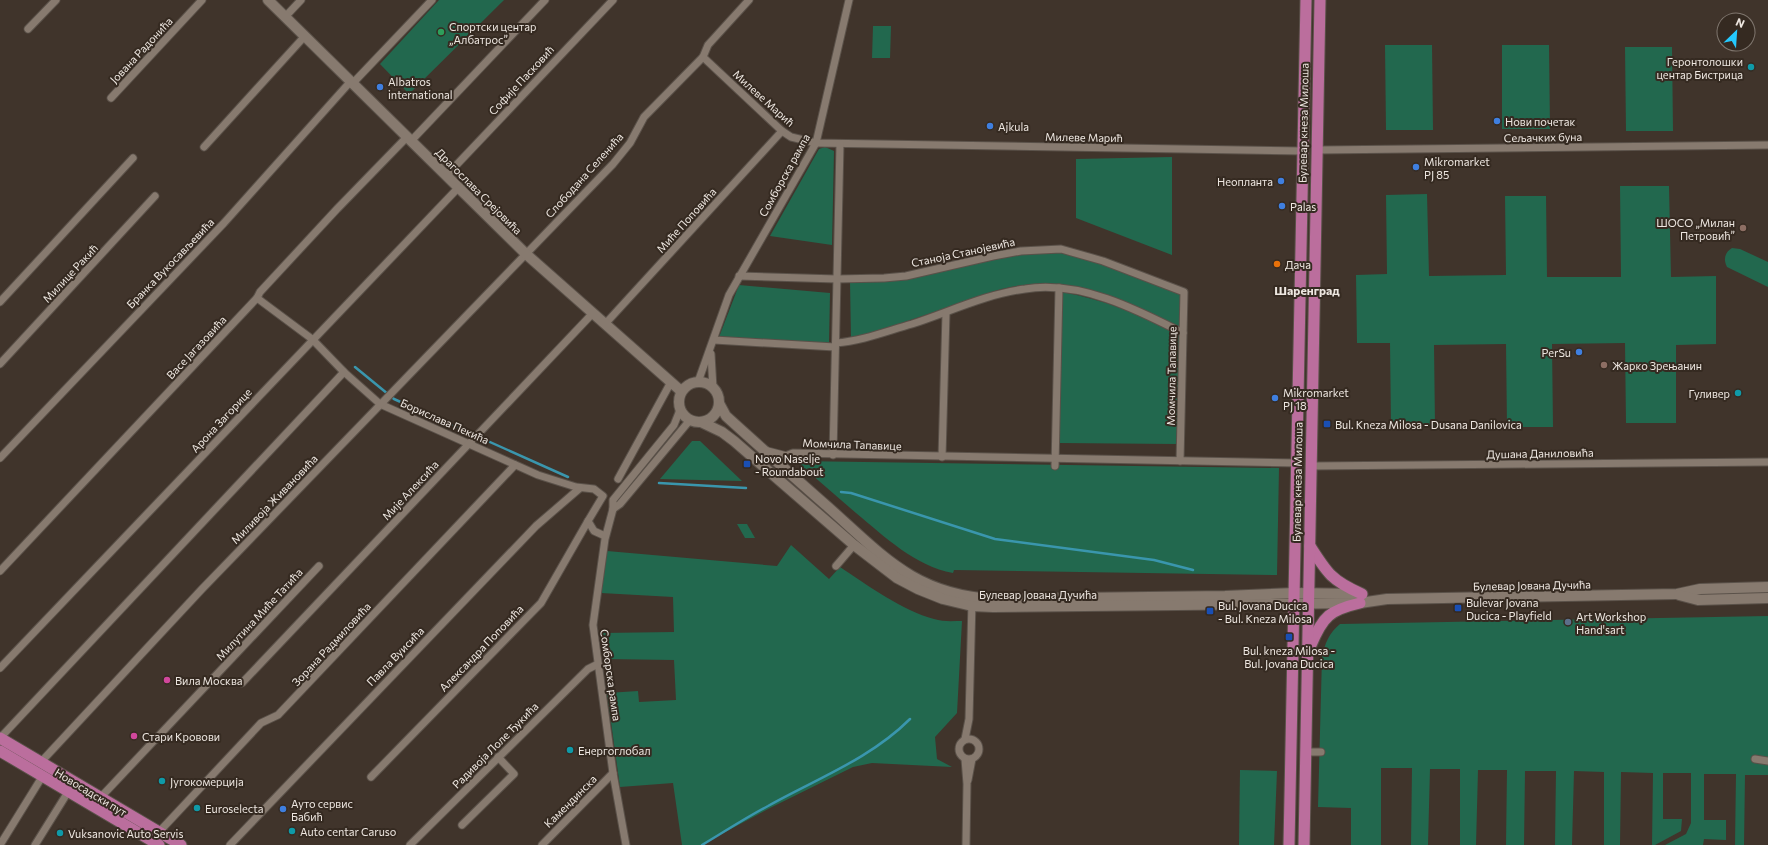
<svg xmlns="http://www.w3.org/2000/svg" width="1768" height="845" font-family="Commissioner,sans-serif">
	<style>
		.green { fill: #22684e }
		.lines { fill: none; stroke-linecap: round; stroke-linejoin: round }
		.stream { stroke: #3a96ad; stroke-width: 2.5 }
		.street-casing { stroke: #5a5149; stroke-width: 9 }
		.secondary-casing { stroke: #5a5149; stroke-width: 12 }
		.primary-casing { stroke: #5a5149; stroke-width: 13 }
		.street { stroke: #877a6f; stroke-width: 7 }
		.secondary { stroke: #877a6f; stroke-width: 10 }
		.primary { stroke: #bb6e9d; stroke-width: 11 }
		.leisure-dot { fill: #2e9e5b; stroke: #352a21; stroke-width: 1.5 }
		.culture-dot { fill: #0f9aa8; stroke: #352a21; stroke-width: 1.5 }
		.shop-dot { fill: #3f7fe0; stroke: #352a21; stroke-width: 1.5 }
		.education-dot { fill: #8d6e63; stroke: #352a21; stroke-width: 1.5 }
		.food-dot { fill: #e8710a; stroke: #352a21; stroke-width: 1.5 }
		.transit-dot { fill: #1a4fb4; stroke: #352a21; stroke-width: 1.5 }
		.service-dot { fill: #5c6f8a; stroke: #352a21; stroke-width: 1.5 }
		.hotel-dot { fill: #d1479c; stroke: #352a21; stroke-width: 1.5 }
		.labels { text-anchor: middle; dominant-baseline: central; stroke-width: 4; stroke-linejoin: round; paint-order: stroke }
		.poi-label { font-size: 11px; fill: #eee7e1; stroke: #352a21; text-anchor: start }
		.street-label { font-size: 11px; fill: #eee7e1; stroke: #352a21 }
		.neighbourhood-label { font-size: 12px; font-weight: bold; fill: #eee7e1; stroke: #352a21 }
	</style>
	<rect width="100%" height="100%" fill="#40342b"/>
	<g class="green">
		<path d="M439 0H504L409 94 380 64Z"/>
		<path d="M873 26H891L890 58H872Z"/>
		<path d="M1385 45H1432L1433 130H1386Z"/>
		<path d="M1502 45H1549L1550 129H1502Z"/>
		<path d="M1625 47H1672L1673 131H1626Z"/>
		<path d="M825 147 834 151 832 245 770 236 819 149Z"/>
		<path d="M1172 157V255L1076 218V159Z"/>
		<path d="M1620 186H1669L1671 277 1716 276V344L1676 345V423H1626L1625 343 1552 344 1553 427H1507L1506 344 1434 345 1435 426 1391 427 1390 343H1357L1356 275 1387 274 1386 195 1427 194 1429 276 1506 275 1505 196H1546L1547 277H1621Z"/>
		<path d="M1732 248 1740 249 1768 262V287L1727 267C1723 259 1725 252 1732 248Z"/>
		<path d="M1058 252 1101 264 1181 295 1180 328C1132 302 1080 280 1024 285 1000 287 977 297 955 305 920 317 886 328 851 339L850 282 905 279 948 268 1023 254Z"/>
		<path d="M739 285 830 293 829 343 719 337Z"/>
		<path d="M1062 292C1105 300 1140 314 1179 335L1177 444 1059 443Z"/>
		<path d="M692 441H700L742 481 660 479Z"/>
		<path d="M796 461 1279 468 1277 575 954 570 953 573C915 566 885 537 856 513 836 496 816 478 796 461Z"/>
		<path d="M737 524H747L755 538H745Z"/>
		<path d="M791 545 829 579 840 567C867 585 903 611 934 619 943 622 953 621 962 621L957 713 935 737 937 759 952 767 872 763 853 767 770 808 701 845H682L673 783 620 787 607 693 638 691 639 702 676 700 674 660 605 659 602 633 674 632 673 597 601 593 607 551 777 566Z"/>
		<path d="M1768 616V775H1745L1744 845H1735L1736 774H1704V820H1726V840L1704 839 1703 845H1665L1686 834 1691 823V773H1663V819H1682L1681 831 1655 845H1652L1653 773 1621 772 1620 845H1604V772L1574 771 1572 845H1555L1556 771H1525L1524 845H1506L1507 770H1478L1476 845H1460V769H1430L1428 845H1411L1412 768H1381V845H1351V808L1318 807 1322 657C1325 643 1329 633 1340 624Z"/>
		<path d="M1240 770 1277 771 1274 845H1239Z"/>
	</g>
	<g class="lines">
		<g class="stream">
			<path d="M355 367 394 399 568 477"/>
			<path d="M659 483 746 488"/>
			<path d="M841 492 851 493 995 539 1154 560 1193 570"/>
			<path d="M702 845C724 832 745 818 768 806 816 779 870 759 910 719"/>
		</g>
		<defs>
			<g id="street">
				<path d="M285 17 301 0"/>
				<path d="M28 29 56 0"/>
				<path d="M703 57 782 131 791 137 816 143 1303 151"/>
				<path d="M353 83 432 0"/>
				<path d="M111 98 202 0"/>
				<path d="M411 141 545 0"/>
				<path d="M204 147 304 37"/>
				<path d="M1318 150 1768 145"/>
				<path d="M446 176 613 0"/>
				<path d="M739 276 837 279 884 278 906 276 993 256 1021 251 1061 249 1103 261 1184 292 1180 461"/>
				<path d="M257 298 312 339 344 372 380 404 538 475 576 487 594 489 603 496 588 521 594 531 605 536"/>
				<path d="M0 302 133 158"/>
				<path d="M606 323 782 131"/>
				<path d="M714 340 835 347"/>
				<path d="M836 343C862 341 887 331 912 324 949 312 986 294 1025 289 1079 280 1136 309 1183 333"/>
				<path d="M711 354 713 388"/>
				<path d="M0 364 155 196"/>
				<path d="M698 382 729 295 816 143 849 0"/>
				<path d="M764 450 787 456"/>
				<path d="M833 455 840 144"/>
				<path d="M942 457 946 313"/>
				<path d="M0 458 224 223 351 81"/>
				<path d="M1055 466 1059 288"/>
				<path d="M1312 466 1768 462"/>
				<path d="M783 467V457L793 453 1297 463"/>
				<path d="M618 479 671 382"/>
				<path d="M613 509 620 504 690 420"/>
				<path d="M836 566 854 545"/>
				<path d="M0 571 257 298 260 292 337 209 407 137"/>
				<path d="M0 668 458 188"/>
				<path d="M242 683 593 313"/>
				<path d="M0 738 344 372"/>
				<circle cx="969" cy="749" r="10"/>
				<path d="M965 739 969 719 972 601"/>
				<path d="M1306 752H1321"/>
				<path d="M965 759 967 784 966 845"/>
				<path d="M1755 759 1768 761"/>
				<path d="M41 762 202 589 613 164 630 143 644 117 703 57 708 45 749 0"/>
				<path d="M371 777 541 603 588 521"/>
				<path d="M968 780 972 759"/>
				<path d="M100 798 319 566"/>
				<path d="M462 825 514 774 498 757"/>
				<path d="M159 832 261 723 278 715 515 465"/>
				<path d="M0 845 42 777"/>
				<path d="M35 845 68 792"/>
				<path d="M230 845 536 526 580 488"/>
				<path d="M410 845 588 669 598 664"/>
				<path d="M542 845 613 773"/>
				<path d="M626 845 613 773 593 625 605 539 613 509V500L674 425 680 410"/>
			</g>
			<g id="secondary">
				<path d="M268 0 526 254 681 391"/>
				<circle cx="699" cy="402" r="20"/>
				<path d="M719 403 726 416C760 447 794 477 828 507 883 556 915 595 994 599L1225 596 1294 593 1361 594"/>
				<path d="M701 422 722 432 734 441 854 545 897 578 918 589 943 599 972 606 993 607 1360 603 1387 599 1677 594 1700 589 1768 587"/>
				<path d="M1679 595 1698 600 1768 598"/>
			</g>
			<g id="primary">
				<path d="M1310 546C1327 573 1332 581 1362 594"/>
				<path d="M1311 645C1323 616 1330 610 1360 603"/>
				<path d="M0 738 181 845"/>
				<path d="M0 751 159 845"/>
				<path d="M1289 845 1306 0"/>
				<path d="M1304 845 1320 0"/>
			</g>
		</defs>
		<use href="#street" class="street-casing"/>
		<use href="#secondary" class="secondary-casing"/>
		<use href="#primary" class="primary-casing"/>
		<use href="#street" class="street"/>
		<use href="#secondary" class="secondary"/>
		<use href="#primary" class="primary"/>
	</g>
	<circle class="leisure-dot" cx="441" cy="32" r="4"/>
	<g class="culture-dot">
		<circle cx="1751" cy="67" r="4"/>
		<circle cx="1738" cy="393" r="4"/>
		<circle cx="570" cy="750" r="4"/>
		<circle cx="162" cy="781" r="4"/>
		<circle cx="197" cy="808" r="4"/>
		<circle cx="292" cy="831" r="4"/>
		<circle cx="60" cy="833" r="4"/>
	</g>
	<g class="shop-dot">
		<circle cx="380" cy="87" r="4"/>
		<circle cx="1497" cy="121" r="4"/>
		<circle cx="990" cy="126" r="4"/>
		<circle cx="1416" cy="167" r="4"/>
		<circle cx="1281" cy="181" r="4"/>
		<circle cx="1282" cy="206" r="4"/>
		<circle cx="1579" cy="352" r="4"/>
		<circle cx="1275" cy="398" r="4"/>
		<circle cx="283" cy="809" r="4"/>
	</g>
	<g class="education-dot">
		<circle cx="1743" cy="228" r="4"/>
		<circle cx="1604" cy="365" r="4"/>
	</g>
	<circle class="food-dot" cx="1277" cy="264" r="4"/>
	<g class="transit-dot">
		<rect x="1323" y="420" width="8" height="8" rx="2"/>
		<rect x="743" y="460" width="8" height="8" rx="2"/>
		<rect x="1454" y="604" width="8" height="8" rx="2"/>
		<rect x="1206" y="607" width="8" height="8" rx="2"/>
		<rect x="1285" y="633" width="8" height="8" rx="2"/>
	</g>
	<circle class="service-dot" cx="1568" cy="622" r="4"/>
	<g class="hotel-dot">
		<circle cx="167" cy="680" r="4"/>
		<circle cx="134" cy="736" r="4"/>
	</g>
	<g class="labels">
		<g class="poi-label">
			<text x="449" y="26">Спортски центар<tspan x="449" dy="13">„Албатрос”</tspan></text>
			<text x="1743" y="61" text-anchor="end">Геронтолошки<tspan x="1743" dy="13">центар Бистрица</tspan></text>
			<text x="388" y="81">Albatros<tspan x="388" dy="13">international</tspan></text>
			<text x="1505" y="121">Нови почетак</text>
			<text x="998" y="126">Ajkula</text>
			<text x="1424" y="161">Mikromarket<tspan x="1424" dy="13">PJ 85</tspan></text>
			<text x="1273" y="181" text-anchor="end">Неопланта</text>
			<text x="1290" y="206">Palas</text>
			<text x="1735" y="222" text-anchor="end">ШОСО „Милан<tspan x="1735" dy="13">Петровић”</tspan></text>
			<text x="1285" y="264">Дача</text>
			<text x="1571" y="352" text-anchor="end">PerSu</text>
			<text x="1612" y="365">Жарко Зрењанин</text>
			<text x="1283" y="392">Mikromarket<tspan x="1283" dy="13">PJ 18</tspan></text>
			<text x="1730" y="393" text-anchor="end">Гуливер</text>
			<text x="1335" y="424">Bul. Kneza Milosa - Dusana Danilovica</text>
			<text x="755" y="458">Novo Naselje<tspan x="755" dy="13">- Roundabout</tspan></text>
			<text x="1466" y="602">Bulevar Jovana<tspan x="1466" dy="13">Ducica - Playfield</tspan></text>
			<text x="1218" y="605">Bul. Jovana Ducica<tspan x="1218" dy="13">- Bul. Kneza Milosa</tspan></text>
			<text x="1576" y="616">Art Workshop<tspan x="1576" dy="13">Hand'sart</tspan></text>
			<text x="1289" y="650" text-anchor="middle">Bul. kneza Milosa -<tspan x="1289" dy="13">Bul. Jovana Ducica</tspan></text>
			<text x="175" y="680">Вила Москва</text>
			<text x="142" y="736">Стари Кровови</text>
			<text x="578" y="750">Енергоглобал</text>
			<text x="170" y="781">Југокомерција</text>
			<text x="291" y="803">Ауто сервис<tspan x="291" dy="13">Бабић</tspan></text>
			<text x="205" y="808">Euroselecta</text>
			<text x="300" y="831">Auto centar Caruso</text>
			<text x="68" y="833">Vuksanovic Auto Servis</text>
		</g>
		<g class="street-label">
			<text transform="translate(141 50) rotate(-47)">Јована Радонића</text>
			<text transform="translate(521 80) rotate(-47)">Софије Пасковић</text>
			<text transform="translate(764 98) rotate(42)">Милеве Марић</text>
			<text transform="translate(1303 123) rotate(-89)">Булевар кнеза Милоша</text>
			<text transform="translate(1084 137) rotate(1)">Милеве Марић</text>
			<text transform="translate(1543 137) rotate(-1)">Сељачких буна</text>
			<text transform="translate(584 175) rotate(-48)">Слободана Селенића</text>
			<text transform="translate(784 175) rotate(-61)">Сомборска рампа</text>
			<text transform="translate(479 191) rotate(45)">Драгослава Срејовића</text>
			<text transform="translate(686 220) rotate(-48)">Миће Поповића</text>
			<text transform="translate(963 252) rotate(-12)">Станоја Станојевића</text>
			<text transform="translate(170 263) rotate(-46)">Бранка Вукосављевића</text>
			<text transform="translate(70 273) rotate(-47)">Милице Ракић</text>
			<text transform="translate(196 347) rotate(-47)">Васе Јагазовића</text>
			<text transform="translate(1171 376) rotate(-89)">Момчила Тапавице</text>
			<text transform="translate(221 420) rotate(-47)">Арона Загорице</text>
			<text transform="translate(445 421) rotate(24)">Борислава Пекића</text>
			<text transform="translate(852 444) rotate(2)">Момчила Тапавице</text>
			<text transform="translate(1540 453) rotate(-1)">Душана Даниловића</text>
			<text transform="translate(1297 482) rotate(-89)">Булевар кнеза Милоша</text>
			<text transform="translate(410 490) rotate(-47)">Мије Алексића</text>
			<text transform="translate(274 499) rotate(-46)">Миливоја Живановића</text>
			<text transform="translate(1532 585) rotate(-1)">Булевар Јована Дучића</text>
			<text x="1038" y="594">Булевар Јована Дучића</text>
			<text transform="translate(259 614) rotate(-47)">Милутина Миће Татића</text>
			<text transform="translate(331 644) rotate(-47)">Зорана Радмиловића</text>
			<text transform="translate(481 648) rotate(-46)">Александра Поповића</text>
			<text transform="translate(395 656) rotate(-46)">Павла Вуисића</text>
			<text transform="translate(611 675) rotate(82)">Сомборска рампа</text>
			<text transform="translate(495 745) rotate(-45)">Радивоја Лоле Ђукића</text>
			<text transform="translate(91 792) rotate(31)">Новосадски пут</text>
			<text transform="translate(570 801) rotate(-45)">Камендинска</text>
		</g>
		<g class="neighbourhood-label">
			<text x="1307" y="290">Шаренград</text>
		</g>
	</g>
	<g transform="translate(1736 32) rotate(25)"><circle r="19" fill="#352a21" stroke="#7f766e"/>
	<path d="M0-3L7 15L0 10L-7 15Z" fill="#24c9fe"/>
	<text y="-6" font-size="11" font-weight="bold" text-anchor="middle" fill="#eee7e1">N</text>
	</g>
</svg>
